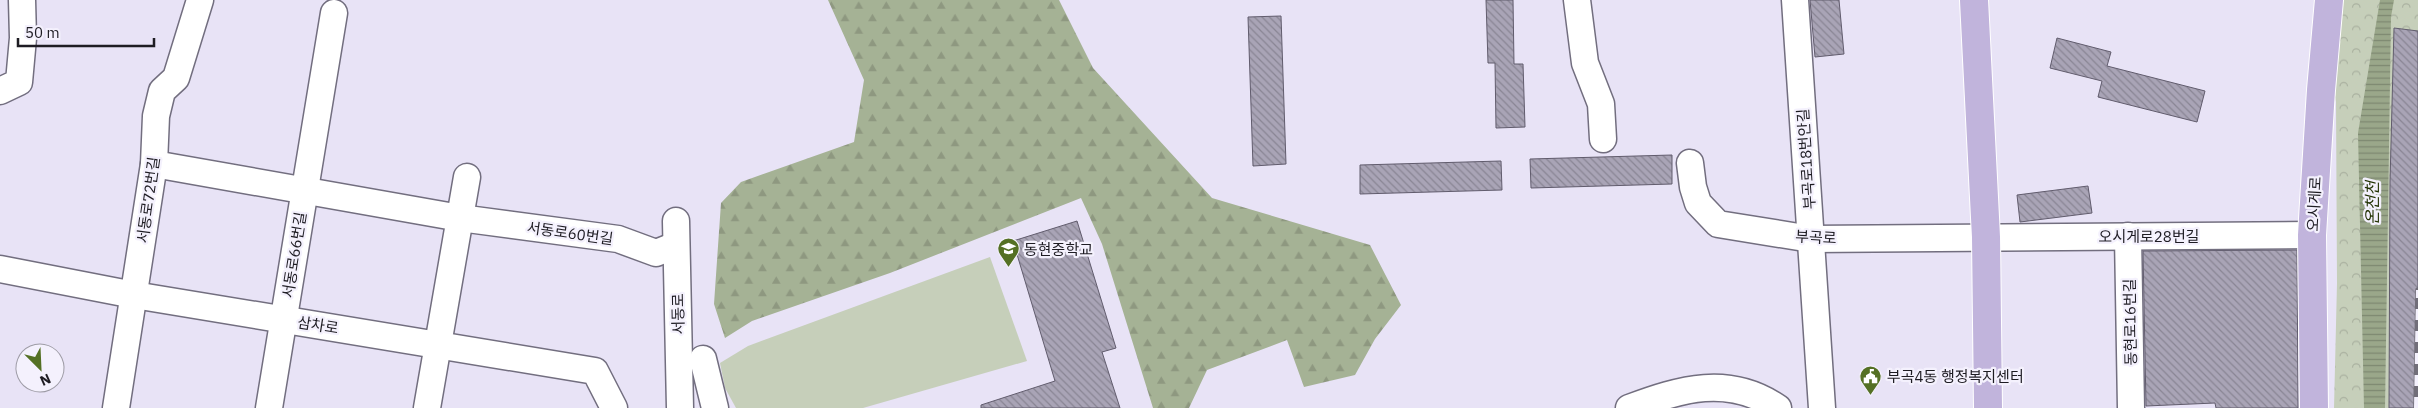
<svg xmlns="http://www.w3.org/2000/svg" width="2418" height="408" font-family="'IBM Plex Sans','Noto Sans KR',sans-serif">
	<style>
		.forest { fill: url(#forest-firs) }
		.park { fill: url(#park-crowns) }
		.pitch { fill: #c6cfba }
		.water { fill: url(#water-rules) }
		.building { fill: url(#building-back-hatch); stroke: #615c6d }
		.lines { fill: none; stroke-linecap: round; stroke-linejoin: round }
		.minor-casing { stroke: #726e7f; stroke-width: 29 }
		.major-casing { stroke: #fff; stroke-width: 30 }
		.minor { stroke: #fff; stroke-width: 26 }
		.major { stroke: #c1b4dc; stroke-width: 28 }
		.rail-casing { stroke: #716e79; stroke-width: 5.5 }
		.rail { stroke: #f4f1fd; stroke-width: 4; stroke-dasharray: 11; stroke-linecap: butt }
		.labels { text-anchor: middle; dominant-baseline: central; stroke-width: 4.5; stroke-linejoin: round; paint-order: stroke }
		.street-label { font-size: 15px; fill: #1e1c23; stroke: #f4f1fd }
		.poi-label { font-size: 15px; fill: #1e1c23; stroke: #f4f1fd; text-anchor: start }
		.water-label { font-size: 16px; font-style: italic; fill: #213101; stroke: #f4f1fd }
	</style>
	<defs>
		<pattern id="forest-firs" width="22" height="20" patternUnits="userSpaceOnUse" patternTransform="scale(1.25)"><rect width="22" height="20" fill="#a5b295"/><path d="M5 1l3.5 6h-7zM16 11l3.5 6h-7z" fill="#8e9880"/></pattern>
		<pattern id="park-crowns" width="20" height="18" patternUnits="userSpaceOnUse" patternTransform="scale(1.25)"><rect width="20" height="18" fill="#c6cfba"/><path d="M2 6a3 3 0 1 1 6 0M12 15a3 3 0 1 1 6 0" fill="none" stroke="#aab1a0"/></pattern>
		<pattern id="water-rules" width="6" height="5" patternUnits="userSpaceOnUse" patternTransform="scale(1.25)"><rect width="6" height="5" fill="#9aa78a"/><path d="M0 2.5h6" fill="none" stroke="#7d8770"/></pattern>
		<pattern id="building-back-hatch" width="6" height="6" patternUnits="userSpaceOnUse" patternTransform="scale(1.25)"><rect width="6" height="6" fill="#a9a4b6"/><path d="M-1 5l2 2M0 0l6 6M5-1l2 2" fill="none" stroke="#898594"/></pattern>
	</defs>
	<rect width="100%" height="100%" fill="#e8e3f6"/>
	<path class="forest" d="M828 0H1059L1093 68 1212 198 1370 245 1401 305 1375 339 1355 375 1304 387 1287 340 1207 370 1189 408H1153L1102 244 1081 198 890 273 752 321 725 338 714 304 721 203 741 182 854 142 864 80Z"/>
	<path class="park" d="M2343 0H2418V408H2334L2337 283 2336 102 2333 91Z"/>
	<path class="pitch" d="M990 257 1027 361 863 408H736L725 388 720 363 748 346Z"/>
	<path class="water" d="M2380 0H2394L2391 17 2385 408H2364L2358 133Z"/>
	<g class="building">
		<path d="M1486 0H1513L1514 64H1523L1525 127 1496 128 1495 63H1488Z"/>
		<path d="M1810 0H1839L1844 54 1815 57Z"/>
		<path d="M1281 16 1286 164 1253 166 1248 17Z"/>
		<path d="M2394 28 2418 31V408H2389L2390 182Z"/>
		<path d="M2057 38 2111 52 2107 66 2205 91 2197 122 2098 97 2102 81 2050 68Z"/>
		<path d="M1672 155V184L1531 188 1530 159Z"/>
		<path d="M1501 161 1502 190 1360 194V165Z"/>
		<path d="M2088 186 2092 213 2020 222 2017 195Z"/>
		<path d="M1077 221 1116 348 1102 352 1120 408H981V405L1055 381 1013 241Z"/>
		<path d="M2297 250 2298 408H2216L2215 403 2146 406 2143 251Z"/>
	</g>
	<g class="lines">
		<defs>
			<g id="minor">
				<path d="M1577 0 1585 63 1601 104 1603 139"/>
				<path d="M1795 0 1822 408"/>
				<path d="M0 91 19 82 23 38 22 0"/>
				<path d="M1690 163 1693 187 1698 203 1718 224 1811 239 2312 235"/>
				<path d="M154 164 460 218 618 239 656 253 676 245"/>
				<path d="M676 221 680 408"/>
				<path d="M2128 236 2131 408"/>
				<path d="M0 269 134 295 595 371 614 408"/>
				<path d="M703 359 715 408"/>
				<path d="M116 408 154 164 156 116 162 91 176 78 200 0"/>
				<path d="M269 408 334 13"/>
				<path d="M427 408 467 177"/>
				<path d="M1629 408C1680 389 1729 374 1778 408"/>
			</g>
			<g id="major">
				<path d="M1974 0 1986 237 1988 408"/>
				<path d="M2314 408 2312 235 2321 90 2329 0"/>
			</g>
		</defs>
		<use href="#minor" class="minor-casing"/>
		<use href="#major" class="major-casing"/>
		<use href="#minor" class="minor"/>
		<use href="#major" class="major"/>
		<defs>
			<path id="rail" d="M2416 408 2418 290"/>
		</defs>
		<use href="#rail" class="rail-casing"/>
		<use href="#rail" class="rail"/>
	</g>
	<defs>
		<symbol id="school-pin" viewBox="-11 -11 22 30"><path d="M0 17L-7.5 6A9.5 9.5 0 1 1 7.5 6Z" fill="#547024" stroke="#f4f1fd"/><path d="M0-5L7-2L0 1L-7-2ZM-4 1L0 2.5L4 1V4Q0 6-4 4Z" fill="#fff"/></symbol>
		<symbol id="civic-pin" viewBox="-11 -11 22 30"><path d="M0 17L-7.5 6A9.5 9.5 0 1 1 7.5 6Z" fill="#547024" stroke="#f4f1fd"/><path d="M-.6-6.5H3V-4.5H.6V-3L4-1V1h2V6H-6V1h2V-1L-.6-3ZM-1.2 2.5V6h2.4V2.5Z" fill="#fff"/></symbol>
	</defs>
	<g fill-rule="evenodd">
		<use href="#school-pin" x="996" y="236" width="25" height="34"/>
		<use href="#civic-pin" x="1858" y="364" width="25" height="34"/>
	</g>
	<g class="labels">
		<g class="street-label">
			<text transform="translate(1806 159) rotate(-94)">부곡로18번안길</text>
			<text transform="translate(148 200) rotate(-82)">서동로72번길</text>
			<text transform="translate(2314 204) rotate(-87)">오시게로</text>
			<text transform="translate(570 233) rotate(8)">서동로60번길</text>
			<text x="2149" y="236">오시게로28번길</text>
			<text transform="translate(1816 237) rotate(3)">부곡로</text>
			<text transform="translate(294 255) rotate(-81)">서동로66번길</text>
			<text transform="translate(678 314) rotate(-91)">서동로</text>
			<text transform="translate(2130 322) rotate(-91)">동현로16번길</text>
			<text transform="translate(318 325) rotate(9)">삼차로</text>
		</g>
		<g class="poi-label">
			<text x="1024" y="249">동현중학교</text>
			<text x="1887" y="376">부곡4동 행정복지센터</text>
		</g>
		<g class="water-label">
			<text transform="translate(2372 203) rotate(-90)">온천천</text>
		</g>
	</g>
	<g transform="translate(40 368) rotate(156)"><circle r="24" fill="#f4f1fd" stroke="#9e9ca6"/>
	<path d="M0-4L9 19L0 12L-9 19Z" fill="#547024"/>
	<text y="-8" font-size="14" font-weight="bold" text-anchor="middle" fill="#1e1c23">N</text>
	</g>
	<path d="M18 38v8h136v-8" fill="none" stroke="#1e1c23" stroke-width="2.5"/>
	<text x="25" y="38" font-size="15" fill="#1e1c23" stroke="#f4f1fd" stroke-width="4" paint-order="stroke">50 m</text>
</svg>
